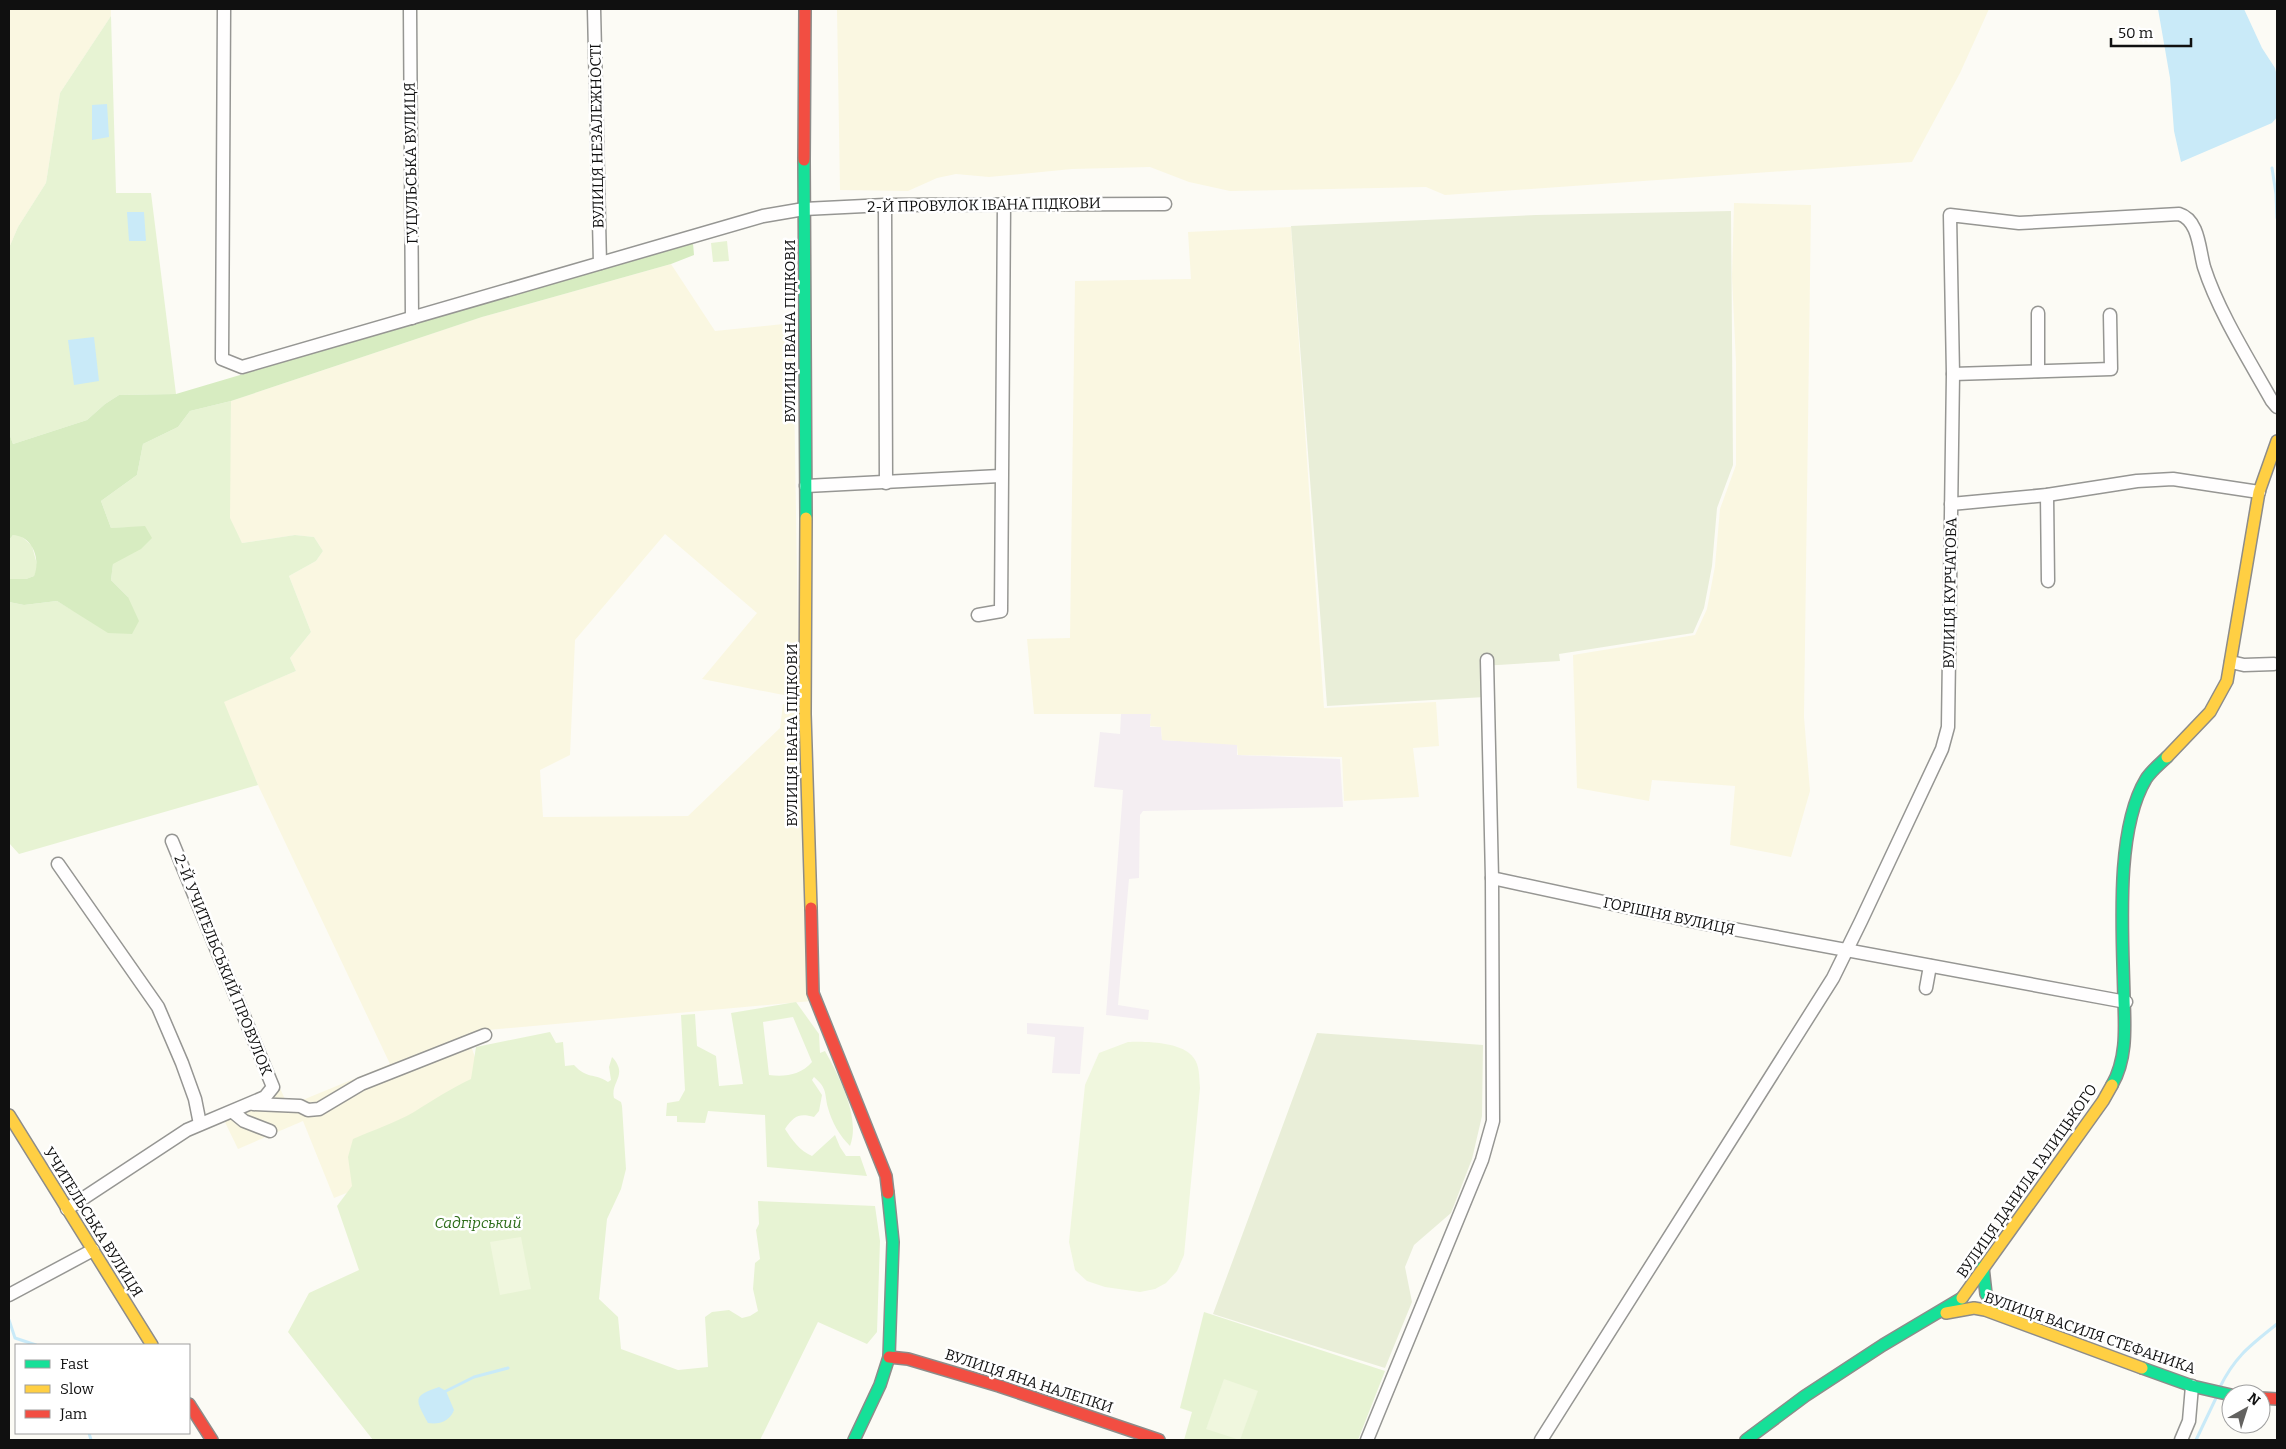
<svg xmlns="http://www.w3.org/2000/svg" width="2286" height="1449" font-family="Bitter,serif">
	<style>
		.industrial { fill: #f4eef2 }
		.farmland { fill: #faf7e1; fill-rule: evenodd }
		.green { fill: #e7f3d3; fill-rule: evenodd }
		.forest { fill: #d7ecc1 }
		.cemetery { fill: #e9eed8 }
		.pitch { fill: #f0f7de }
		.water { fill: #c9eaf8 }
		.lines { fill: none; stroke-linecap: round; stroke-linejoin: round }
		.stream { stroke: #c9eaf8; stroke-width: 3 }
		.street-casing { stroke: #969693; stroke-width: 15 }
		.fast-casing { stroke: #8d8c8a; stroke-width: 14 }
		.slow-casing { stroke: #8d8c8a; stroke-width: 14 }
		.jam-casing { stroke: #8d8c8a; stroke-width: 14 }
		.street { stroke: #fffefe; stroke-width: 12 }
		.fast { stroke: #16e098; stroke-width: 11 }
		.slow { stroke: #ffcf43; stroke-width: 11 }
		.jam { stroke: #f24e42; stroke-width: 11 }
		.labels { text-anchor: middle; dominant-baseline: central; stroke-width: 5; stroke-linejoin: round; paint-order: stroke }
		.street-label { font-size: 15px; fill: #101010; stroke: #fff }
		.park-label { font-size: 15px; font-style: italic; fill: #2e6d1a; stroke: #fff }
	</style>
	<rect width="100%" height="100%" fill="#fcfbf5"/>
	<g class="industrial">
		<path d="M1121 714H1151L1150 727H1161L1162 740 1237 744V755L1340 759 1343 807 1143 811 1140 815 1139 878 1129 879 1118 1005 1149 1010 1148 1020 1106 1015 1123 790 1094 787 1100 732 1120 734Z"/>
		<path d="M1027 1023 1084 1027 1080 1074 1052 1073 1055 1037 1027 1034Z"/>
	</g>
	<g class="farmland">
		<path d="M9 9H111V16L60 93 46 183 18 227 9 248Z"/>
		<path d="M837 9H1989L1960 73 1912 162 1445 195 1426 187 1230 191 1189 182 1150 167 1072 169 989 177 956 174 937 178 908 191 840 190Z"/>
		<path d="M1734 203 1811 205 1804 717 1810 791 1791 857 1730 845 1735 786 1652 780 1649 801 1577 788 1573 655 1695 635 1707 609 1715 566 1720 509 1736 465V363L1732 277Z"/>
		<path d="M1291 227 1324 708 1436 702 1439 746 1413 748 1419 797 1344 801 1342 757 1238 755 1237 745 1162 740 1161 727 1150 726 1151 714H1034L1027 639 1070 638 1075 281 1191 279 1188 232Z"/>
		<path d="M671 264 715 331 793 323 799 701 812 1001 488 1030 468 1038 483 1079 435 1100 429 1111 359 1188 334 1198 303 1121 238 1149 221 1114 279 1086 288 1106 390 1064 258 785 223 702 296 671 290 658 311 632 289 576 316 561 323 551 314 537 295 535 242 543 229 518 231 401 482 317ZM665 534 757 613 702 679 794 697V704H783L780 728 688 816 543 817 540 770 570 755 575 640Z"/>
	</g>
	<g class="green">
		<path d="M111 16 116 193H151L176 394 119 395 105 404 87 420 13 444 9 433V248L18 227 46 183 60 93Z"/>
		<path d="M727 241 729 261 713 262 711 243Z"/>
		<path d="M231 401 230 518 242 543 295 535 314 537 323 551 316 561 289 576 311 632 290 658 296 671 224 702 258 785 19 854 9 843V602L24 605 57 601 72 610 128 597 111 580 113 563 125 556 145 527 111 528 101 501 137 475 143 444 178 427 190 411Z"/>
		<path d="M13 535H20L32 546 38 568 34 576 26 579H9V540Z"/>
		<path d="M796 1002 819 1034 820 1053 825 1051C839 1076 861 1118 850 1146 840 1136 832 1123 828 1108 824 1093 828 1089 814 1077L812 1080 822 1095 819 1111 814 1117C799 1113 794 1116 785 1129 792 1140 800 1151 812 1156L835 1135 840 1147 846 1156H860L867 1176 767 1167 765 1115 708 1111 705 1123 677 1122V1116H666L667 1103 679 1101 685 1090 681 1015 695 1014 697 1046 716 1056 719 1086 743 1084 731 1013ZM793 1017 812 1062C801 1075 785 1077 769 1075L763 1022Z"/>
		<path d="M550 1032 556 1043 563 1042 565 1066 574 1065C588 1080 593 1072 608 1082L611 1080 609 1067 612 1057C629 1075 610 1082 614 1098L621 1102 622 1106 626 1169 621 1189 607 1219 599 1299 618 1317 621 1349 678 1370 708 1367 705 1317 712 1312 729 1310 742 1318 750 1316 758 1311 753 1289 755 1263 760 1259 756 1230 759 1224 758 1201 875 1206 880 1241 877 1332 867 1344 818 1322 760 1440H373L288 1332 309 1293 359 1270 337 1206 352 1186 348 1157 353 1139C373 1130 395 1123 414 1112 433 1100 450 1089 471 1079L476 1047Z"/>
		<path d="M1204 1312 1385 1371 1358 1440H1184L1192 1412 1180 1408Z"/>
	</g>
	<path class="forest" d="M693 243 694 255 671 264 482 317 231 401 190 411 178 427 143 444 137 475 101 501 111 528 145 526 152 538 141 549 113 564 111 580 128 597 139 621 132 634 108 633 57 601 24 605 9 602V579H26L34 576C41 560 33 536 13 535L9 540V433L13 444 87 420 105 404 119 395 176 394 458 310Z"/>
	<g class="cemetery">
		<path d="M1731 211 1733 465 1717 508 1712 566 1704 608 1693 633 1559 654 1560 661 1482 666 1485 697 1327 706 1291 226 1536 215Z"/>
		<path d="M1317 1033 1483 1045 1482 1116 1472 1159 1451 1213 1414 1245 1405 1267 1412 1302 1385 1368 1213 1314Z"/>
	</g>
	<g class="pitch">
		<path d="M1128 1042C1145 1041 1182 1042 1193 1057 1200 1065 1199 1077 1200 1088L1184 1255 1177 1271 1166 1283 1155 1289 1140 1292 1105 1287 1087 1281 1075 1270 1069 1242 1085 1085 1099 1053Z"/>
		<path d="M521 1237 531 1289 500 1295 490 1242Z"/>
		<path d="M1224 1379 1258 1391 1240 1440 1206 1429Z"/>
	</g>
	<g class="water">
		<path d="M2158 9H2244L2262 48 2275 68 2277 76V117L2272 123 2181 162 2174 131 2170 78Z"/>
		<path d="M107 104 109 137 92 140V105Z"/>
		<path d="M127 212H144L146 241H129Z"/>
		<path d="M94 337 99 381 74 385 68 340Z"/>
		<path d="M439 1387 446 1391 454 1410C450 1421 439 1425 428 1423 416 1400 411 1396 439 1387Z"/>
	</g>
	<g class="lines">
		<g class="stream">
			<path d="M2272 168 2276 194 2277 218"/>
			<path d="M9 1320 15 1338 36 1345"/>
			<path d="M2220 1387C2235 1356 2251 1345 2277 1324"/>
			<path d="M446 1391 474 1377 508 1368"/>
			<path d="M89 1433 91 1440"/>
			<path d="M2196 1440 2216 1398"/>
		</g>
		<defs>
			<g id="street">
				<path d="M224 9 222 359 242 367 763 216 804 209 885 205 1165 204"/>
				<path d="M410 9 412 318"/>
				<path d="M594 9 600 263"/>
				<path d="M885 205 886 483"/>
				<path d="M2038 313V371"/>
				<path d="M1953 374 2111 369 2110 315"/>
				<path d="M806 486 1000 476"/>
				<path d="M2047 495 2048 581"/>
				<path d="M1951 504 2047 495 2137 481 2173 479 2259 492"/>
				<path d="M978 615 1001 611 1004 204"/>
				<path d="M2231 662 2244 665 2274 664"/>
				<path d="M58 864 158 1007 182 1063 195 1099 200 1124"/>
				<path d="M1492 878 1701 923 2126 1002"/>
				<path d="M1926 988 1930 966"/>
				<path d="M253 1104 300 1106 308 1110 319 1109 361 1084 485 1035"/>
				<path d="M233 1112 244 1121 270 1131"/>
				<path d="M67 1209 187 1130 265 1097 273 1087 172 841"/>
				<path d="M9 1295 93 1250"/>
				<path d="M1367 1440 1482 1160 1493 1121 1492 878 1487 660"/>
				<path d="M1541 1440 1833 978 1861 921 1942 749 1948 727 1953 374 1950 215 2019 223 2179 214C2199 220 2199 249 2204 267 2218 311 2249 360 2272 401L2277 407"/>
				<path d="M2181 1440 2189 1421 2192 1386"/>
			</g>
			<g id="fast">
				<path d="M804 160 806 518"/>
				<path d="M2112 1085C2127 1059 2125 1028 2124 1000 2123 938 2114 832 2146 779 2151 771 2160 764 2167 757"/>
				<path d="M1983 1267 1986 1294 2003 1316"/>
				<path d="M2142 1368 2192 1386 2231 1395"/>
				<path d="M854 1440 880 1385 889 1357 893 1242 888 1193"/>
				<path d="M1746 1440 1805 1396 1883 1345 1962 1298"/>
			</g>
			<g id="slow">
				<path d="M806 518 805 714 811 908"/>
				<path d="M2167 757 2210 712 2227 681 2259 492 2277 441"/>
				<path d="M9 1115 152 1345"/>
				<path d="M1962 1298 2103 1101 2112 1085"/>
				<path d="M1946 1313 1974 1308 1985 1310 2142 1368"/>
			</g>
			<g id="jam">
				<path d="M804 160 805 9"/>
				<path d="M811 908 813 993 886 1176 888 1193"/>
				<path d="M889 1357 908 1359 999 1386 1159 1440"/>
				<path d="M2261 1398 2277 1399"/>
				<path d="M189 1404 212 1440"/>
			</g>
		</defs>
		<use href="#street" class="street-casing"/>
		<use href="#fast" class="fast-casing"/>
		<use href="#slow" class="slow-casing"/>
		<use href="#jam" class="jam-casing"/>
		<use href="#street" class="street"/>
		<use href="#fast" class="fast"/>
		<use href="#slow" class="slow"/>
		<use href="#jam" class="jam"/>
	</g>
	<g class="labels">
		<g class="street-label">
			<text transform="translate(597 136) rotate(-91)">ВУЛИЦЯ НЕЗАЛЕЖНОСТІ</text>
			<text transform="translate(411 163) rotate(-91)">ГУЦУЛЬСЬКА ВУЛИЦЯ</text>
			<text transform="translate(984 205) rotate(-1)">2-Й ПРОВУЛОК ІВАНА ПІДКОВИ</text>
			<text transform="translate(790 331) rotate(-90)">ВУЛИЦЯ ІВАНА ПІДКОВИ</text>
			<text transform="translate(1950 593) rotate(-89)">ВУЛИЦЯ КУРЧАТОВА</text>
			<text transform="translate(792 735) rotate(-90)">ВУЛИЦЯ ІВАНА ПІДКОВИ</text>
			<text transform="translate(1669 916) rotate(12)">ГОРІШНЯ ВУЛИЦЯ</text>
			<text transform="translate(223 965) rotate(68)">2-Й УЧИТЕЛЬСЬКИЙ ПРОВУЛОК</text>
			<text transform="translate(2027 1181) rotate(-55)">ВУЛИЦЯ ДАНИЛА ГАЛИЦЬКОГО</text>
			<text transform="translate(93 1222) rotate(58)">УЧИТЕЛЬСЬКА ВУЛИЦЯ</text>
			<text transform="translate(2090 1333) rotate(19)">ВУЛИЦЯ ВАСИЛЯ СТЕФАНИКА</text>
			<text transform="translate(1029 1381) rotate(18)">ВУЛИЦЯ ЯНА НАЛЕПКИ</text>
		</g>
		<g class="park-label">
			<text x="478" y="1223">Садгірський</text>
		</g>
	</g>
	<rect width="2286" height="1449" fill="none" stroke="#101010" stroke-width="20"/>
	<rect x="15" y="1344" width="175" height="90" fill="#ffffff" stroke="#9f9f9f"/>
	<rect x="25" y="1360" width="25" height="8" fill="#16e098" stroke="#9f9f9f"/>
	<text x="60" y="1369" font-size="15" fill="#101010">Fast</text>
	<rect x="25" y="1385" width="25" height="8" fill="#ffcf43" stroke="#9f9f9f"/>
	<text x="60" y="1394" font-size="15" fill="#101010">Slow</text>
	<rect x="25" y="1410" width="25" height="8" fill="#f24e42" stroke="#9f9f9f"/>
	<text x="60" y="1419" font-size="15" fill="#101010">Jam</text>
	<g transform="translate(2246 1409) rotate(39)"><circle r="24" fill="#ffffff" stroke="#9f9f9f"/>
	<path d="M0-4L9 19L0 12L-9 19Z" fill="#636260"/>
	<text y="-8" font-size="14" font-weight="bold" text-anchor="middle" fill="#101010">N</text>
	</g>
	<path d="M2111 38v8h80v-8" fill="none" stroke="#101010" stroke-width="2.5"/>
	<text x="2118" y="38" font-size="15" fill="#101010" stroke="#ffffff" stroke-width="4" paint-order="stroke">50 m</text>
</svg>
